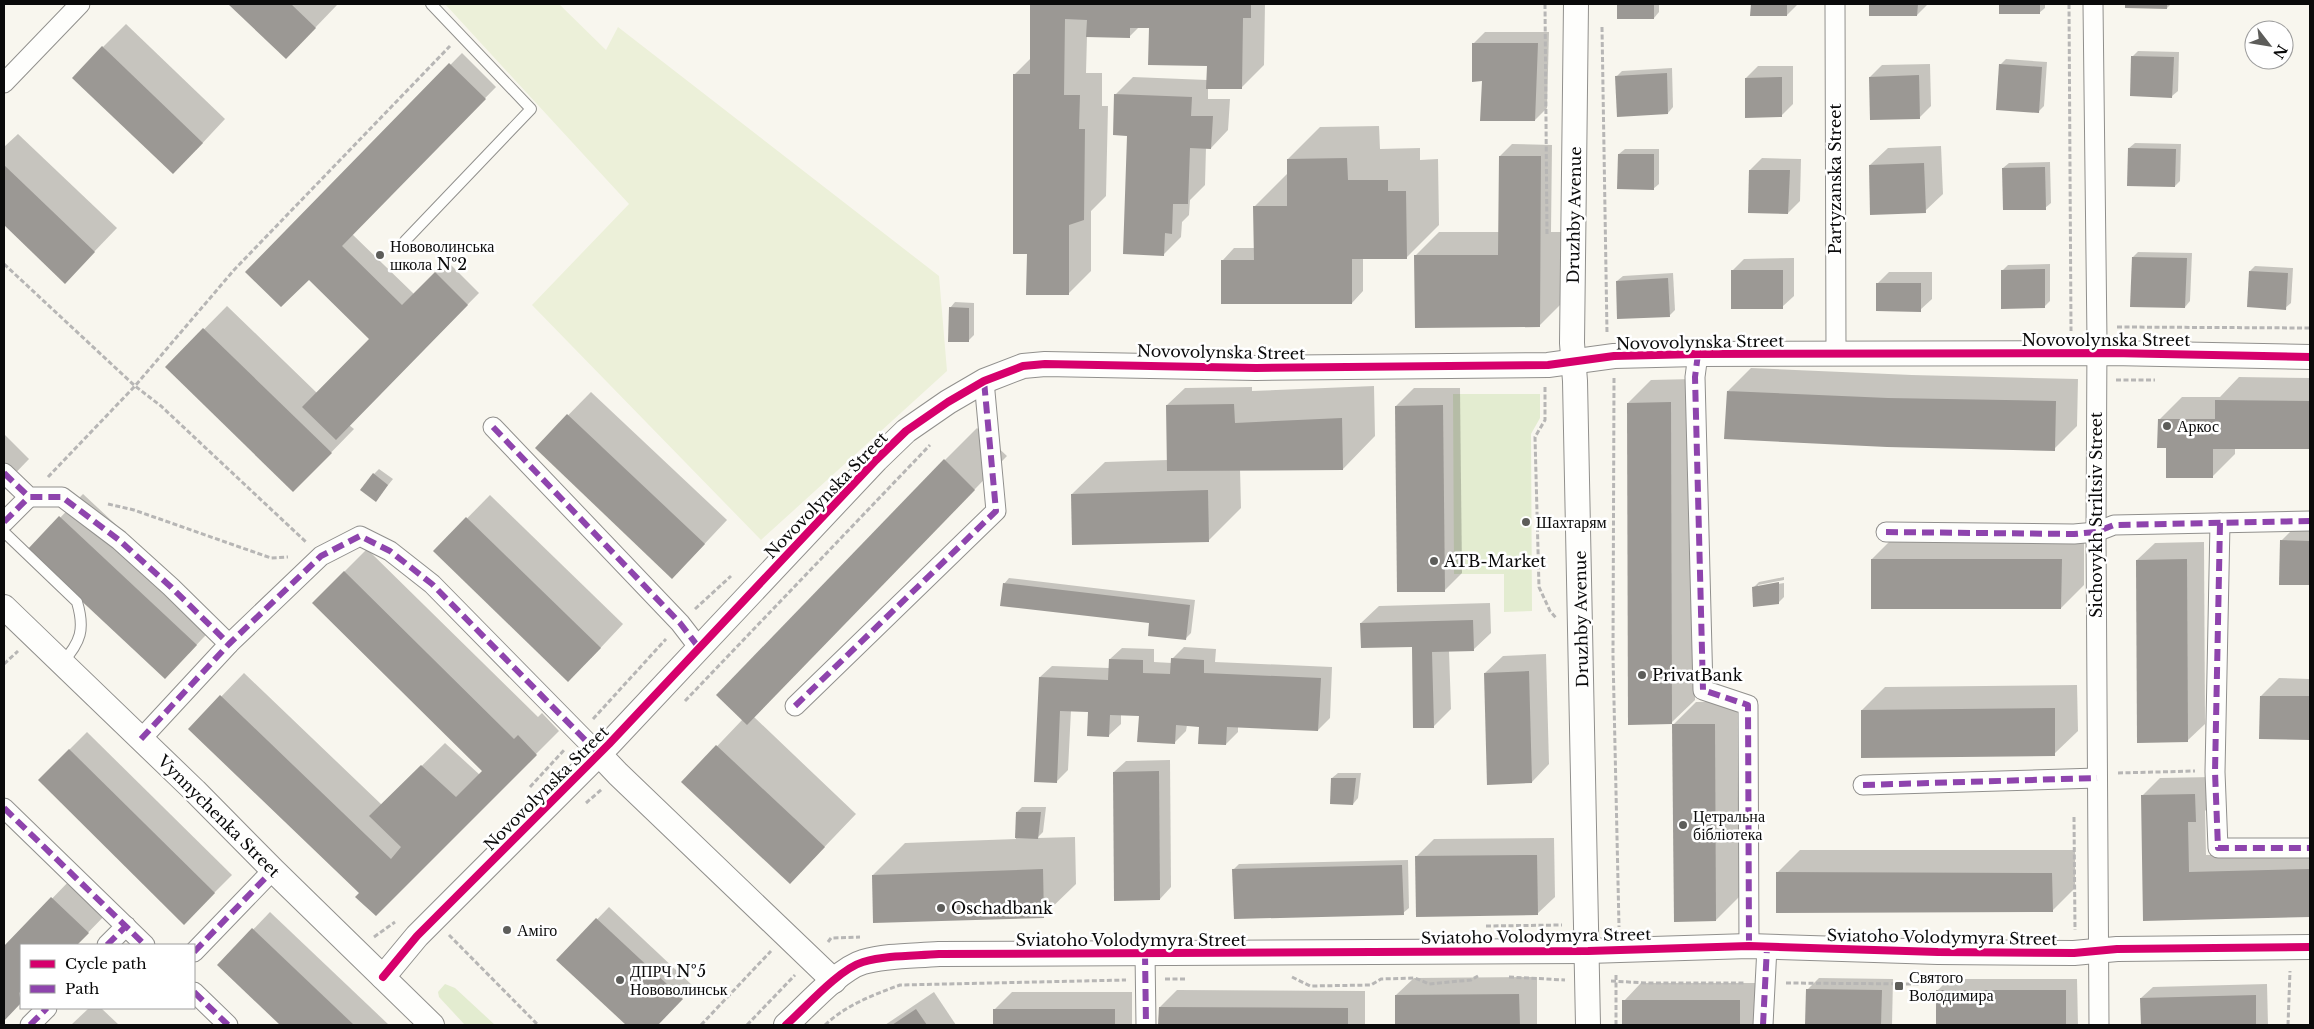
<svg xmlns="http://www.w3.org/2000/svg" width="2314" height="1029" font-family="'Libre Baskerville',serif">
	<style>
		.green { fill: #e3ecd0 }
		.pitch { fill: #ecf0d9 }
		.shadow { fill: #0003 }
		.building { fill: #9b9894 }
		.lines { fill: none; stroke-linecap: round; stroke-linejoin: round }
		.service-casing { stroke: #91908d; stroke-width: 12 }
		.minor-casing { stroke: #91908d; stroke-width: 21 }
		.tertiary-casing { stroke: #91908d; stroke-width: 26 }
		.path { stroke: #b7b6b5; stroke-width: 3; stroke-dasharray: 5 2.5; stroke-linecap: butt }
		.service { stroke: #fefefc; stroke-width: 10 }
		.minor { stroke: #fefefc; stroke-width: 19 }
		.tertiary { stroke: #fefefc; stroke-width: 24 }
		.quiet { stroke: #8e44ad; stroke-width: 6; stroke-dasharray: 12 6; stroke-linecap: butt }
		.cycleway-casing { stroke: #fff; stroke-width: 11 }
		.cycleway { stroke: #d6006c; stroke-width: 8 }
		.poi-dot { fill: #5d5d5a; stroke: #fff; stroke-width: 2 }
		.labels { text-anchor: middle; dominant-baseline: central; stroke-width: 5; stroke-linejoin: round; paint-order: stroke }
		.street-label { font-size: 16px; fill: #0a0a0a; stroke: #fff }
		.poi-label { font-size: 16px; fill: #0a0a0a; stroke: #fff; text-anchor: start }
	</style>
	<rect width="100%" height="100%" fill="#f8f6ee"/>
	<g class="green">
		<path d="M1453 394H1540V418L1531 434 1532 611 1504 612V574H1454Z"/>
		<path d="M445 984 455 988 495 1025H465L439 997 438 992Z"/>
	</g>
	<path class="pitch" d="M445 4H559L606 50 618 27 939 276 947 371 761 540 532 305 629 204Z"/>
	<g class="shadow">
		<path d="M229 4H338L286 58Z"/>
		<path d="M1031 4H1265L1264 65 1241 88H1208V99H1230L1228 130 1211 148 1206 147 1205 185 1190 200 1189 215 1182 222 1181 237 1164 254 1115 95 1133 77 1207 80 1208 65 1150 27H1139L1129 37 1087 36 1086 73H1102V106H1108L1106 196 1091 211V271L1068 294 1028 253 1014 75 1031 58Z"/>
		<path d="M1618 4H1659V12L1654 18H1618Z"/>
		<path d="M1752 4H1798L1787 15H1752Z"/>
		<path d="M1870 4H1928L1917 15 1870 14Z"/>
		<path d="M2001 4H2045V8L2039 13H2001Z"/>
		<path d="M2126 4H2171L2167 8 2126 7Z"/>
		<path d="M126 24 225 119 196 150 103 47Z"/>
		<path d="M1485 32H1549L1547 108 1535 120 1483 79 1473 44Z"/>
		<path d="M2138 51 2179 52 2178 91 2172 96 2132 57Z"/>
		<path d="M462 53 496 87 352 234 414 294 447 261 479 293 349 425 354 429 316 468 167 367 227 306 317 393 370 339 309 278 247 272Z"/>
		<path d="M2006 59 2047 62 2044 106 2038 112 2000 65Z"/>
		<path d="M1930 64 1931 106 1919 118 1870 77 1882 65Z"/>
		<path d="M1758 66H1793V104L1781 116 1746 78Z"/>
		<path d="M1672 68 1673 107 1668 113 1617 76 1622 71Z"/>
		<path d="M1379 126 1380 149 1420 148V160L1438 159 1439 225 1406 258H1363V291L1352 303 1223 260 1234 248H1255V206L1288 173V159L1320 127Z"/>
		<path d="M18 134 117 228 65 282 4 224V147Z"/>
		<path d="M2135 143 2181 144 2180 181 2175 186 2129 148Z"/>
		<path d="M1512 144 1552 145 1551 232H1562V303L1539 326 1416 255 1439 232H1499L1500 156Z"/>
		<path d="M1941 146 1943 194 1925 211 1870 165 1888 148Z"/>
		<path d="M1625 149H1659V184L1653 189 1619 154Z"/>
		<path d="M1762 158 1801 159 1800 201 1788 213 1750 170Z"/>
		<path d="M2050 162 2051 203 2045 208 2003 168 2009 163Z"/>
		<path d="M2138 252 2192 253 2190 301 2185 307 2133 257Z"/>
		<path d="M1794 258V296L1782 307 1732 271 1744 259Z"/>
		<path d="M2050 264V301L2044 307 2003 270 2008 265Z"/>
		<path d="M2255 266 2293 268 2291 303 2285 308 2250 271Z"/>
		<path d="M1889 272H1932V299L1920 310 1877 284Z"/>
		<path d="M1673 273 1675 310 1669 316 1617 281 1623 276Z"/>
		<path d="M955 302 974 303V335L968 341 950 308Z"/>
		<path d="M1751 368 1912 375 2078 379 2077 426 2054 449 1728 391Z"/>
		<path d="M2239 377 2310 378V448H2235V454L2212 477 2168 447 2159 420 2182 397H2220Z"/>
		<path d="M1693 379 1695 700 1671 723 1628 403 1651 380Z"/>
		<path d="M1374 386 1375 436 1343 469H1240L1241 508 1209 540 1072 494 1105 462 1168 460 1167 405 1185 388 1252 387V391Z"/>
		<path d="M1414 388H1460L1462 573 1445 590 1396 406Z"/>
		<path d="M591 392 727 520 695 554 536 448Z"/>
		<path d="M977 428 1007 456 754 717 856 814 790 883 683 782 743 719 945 460Z"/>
		<path d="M4 434 29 459 4 485Z"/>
		<path d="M379 469 393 479 376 500 374 474Z"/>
		<path d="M83 494 219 621 188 654 29 550Z"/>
		<path d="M490 495 623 624 591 658 435 551Z"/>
		<path d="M2299 523H2310V584H2280L2281 541Z"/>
		<path d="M1895 536H2084V585L2061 608 1872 559Z"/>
		<path d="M2204 542 2205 724 2187 741 2137 560 2155 543Z"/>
		<path d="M367 549 538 717 542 713 559 731 376 914 361 893 190 729 244 673 382 805 445 743 480 775 484 771 313 603Z"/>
		<path d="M1784 577V580L1758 585V587L1784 583V597L1778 603 1754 587 1759 582Z"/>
		<path d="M1009 578 1195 600 1191 633 1185 639 1150 622 1004 584Z"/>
		<path d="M1490 603 1491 633 1473 650 1449 651 1451 709 1433 727 1413 645 1361 623 1379 606Z"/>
		<path d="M1184 647 1216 649 1215 662 1332 667 1330 718 1318 730 1238 726V732L1226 744 1200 725H1187L1186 731 1175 742 1140 715 1121 714V724L1109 735 1089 711 1071 710 1068 770 1056 782 1040 677 1052 666 1109 668 1110 659 1122 648 1154 649V662L1172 663V659Z"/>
		<path d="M1546 654 1549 764 1532 782 1485 673 1503 656Z"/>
		<path d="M2279 678 2310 679V738H2260L2261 696Z"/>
		<path d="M2077 685 2078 731 2054 754 1862 710 1885 687Z"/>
		<path d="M1737 701 1739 897 1716 920 1673 725 1696 702Z"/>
		<path d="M87 732 232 875 184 923 39 780Z"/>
		<path d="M1170 760 1171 887 1160 899 1114 772 1126 761Z"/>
		<path d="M1338 773H1361L1358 798 1353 804 1332 778Z"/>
		<path d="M2212 777 2213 803 2205 811 2206 855 2310 852V916L2145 920 2142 796 2160 778Z"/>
		<path d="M1022 807H1046L1043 832 1037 838 1075 837 1076 884 1043 916 873 875 905 843 1016 839 1017 812Z"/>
		<path d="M1554 838 1555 897 1537 914 1416 857 1434 839Z"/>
		<path d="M1800 850H2075V888L2052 911 1777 873Z"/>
		<path d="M1408 860 1409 908 1403 913 1233 870 1239 864Z"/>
		<path d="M75 875 111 909 76 945H21V1002L4 1020V948Z"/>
		<path d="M609 907 693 986 657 1025H628L558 960Z"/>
		<path d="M270 912 389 1025H282L219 965Z"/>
		<path d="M1537 977V1025H1396V995L1414 978Z"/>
		<path d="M1819 978 1893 979 1892 1025H1807V990Z"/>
		<path d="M1949 979H2077L2078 1025H1937V991Z"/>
		<path d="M1641 983H1757V1025H1624V1001Z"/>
		<path d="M2267 984 2268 1025H2142L2141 998 2153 987Z"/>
		<path d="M1177 990 1365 991V1025H1160V1007Z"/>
		<path d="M934 992 956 1025H885Z"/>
		<path d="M1012 992H1132V1025H995V1009Z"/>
		<path d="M89 1008H101L119 1025H71Z"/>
	</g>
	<g class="building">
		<path d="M228 4H291L316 28 286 59Z"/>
		<path d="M1030 4H1251V18H1243L1242 89H1206L1207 66 1148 65 1149 28H1130V38L1086 37 1087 20 1065 19 1064 95H1080L1079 129H1085L1084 220 1069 225V295H1026L1027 254H1013V74H1030Z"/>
		<rect x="1617" y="4" width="37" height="15"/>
		<path d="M1751 4H1787V16H1750Z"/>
		<path d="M1869 4H1918L1917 16H1869Z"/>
		<rect x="1999" y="4" width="41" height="10"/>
		<path d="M2125 4H2167V9L2125 8Z"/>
		<path d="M1472 43H1538L1535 121H1480L1482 81 1472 82Z"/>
		<path d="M102 46 203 143 173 174 72 78Z"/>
		<path d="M2131 56 2174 57 2172 98 2130 96Z"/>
		<path d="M449 63 486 99 342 246 402 305 435 272 468 305 336 440 302 407 369 339 309 280 281 307 245 272Z"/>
		<path d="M1999 64 2042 67 2039 113 1996 110Z"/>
		<path d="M1667 73 1668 114 1617 117 1615 76Z"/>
		<path d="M1919 75 1920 119 1870 120 1869 77Z"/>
		<path d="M1782 77V117L1745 118V78Z"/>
		<path d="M1114 94 1192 97 1191 116H1213L1211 149 1190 148 1188 204H1173L1172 234 1165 233 1164 256 1123 254 1127 136 1113 135Z"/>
		<path d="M2128 148 2176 149 2175 187 2127 186Z"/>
		<path d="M1618 154H1654V190L1617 189Z"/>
		<path d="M1499 156H1541L1540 327 1415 328 1414 255H1498Z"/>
		<path d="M1347 158 1348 180H1388V191H1406L1407 259H1352V304H1221V260H1254L1253 206H1287V159Z"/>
		<path d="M1924 163 1926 213 1870 215 1869 165Z"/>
		<path d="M4 165 95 252 65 284 4 225Z"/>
		<path d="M2045 167 2046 210H2003L2002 168Z"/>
		<path d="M1749 170H1790L1788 214 1748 213Z"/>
		<path d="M2132 257 2187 258 2185 308 2130 307Z"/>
		<path d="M2045 269V308L2001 309V270Z"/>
		<rect x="1731" y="270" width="52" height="39"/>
		<path d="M2249 271 2288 273 2286 310 2247 307Z"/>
		<path d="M1668 278 1670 317 1617 319 1616 281Z"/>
		<path d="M1876 283H1921V312L1876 311Z"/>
		<path d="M949 307 969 308V342H948Z"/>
		<path d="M203 328 332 453 293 492 165 367Z"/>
		<path d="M1727 391 1888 398 2056 401 2055 451 1887 447 1724 439Z"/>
		<path d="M2215 400 2310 401V449H2213V478H2166V448H2157L2158 419H2215Z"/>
		<path d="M1671 402 1672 724 1628 725 1627 403Z"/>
		<path d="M1234 404 1235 423 1342 418 1343 470 1167 471 1166 405Z"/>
		<path d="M1443 405 1445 592H1397L1395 406Z"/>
		<path d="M567 414 705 544 672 579 535 448Z"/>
		<path d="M944 459 975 490 747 725 716 695Z"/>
		<path d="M373 473 388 485 376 502 360 490Z"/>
		<path d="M1208 490 1209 542 1072 545 1071 494Z"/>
		<path d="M59 516 197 645 165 679 27 550Z"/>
		<path d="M466 517 601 648 568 682 433 551Z"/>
		<path d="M2280 540 2310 541V585H2279Z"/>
		<path d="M1871 559H2062L2061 609H1871Z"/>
		<path d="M2187 559 2188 742 2137 743 2136 560Z"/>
		<path d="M344 571 514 739 518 735 537 755 376 916 355 897 359 893 188 729 220 695 391 859 401 847 369 816 421 765 456 797 482 771 312 603Z"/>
		<path d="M1779 582V604L1753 607 1752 587Z"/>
		<path d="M1003 583 1190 605 1186 640 1148 636 1149 623 1000 606Z"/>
		<path d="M1473 620 1474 651 1432 652 1434 728H1413L1412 647 1361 648 1360 623Z"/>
		<path d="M1171 658 1204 660V673L1321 678 1318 731 1227 727 1226 745 1198 744 1199 727 1176 725 1175 744 1137 742 1139 716 1110 715 1109 737 1087 736 1088 712 1060 711 1057 783 1034 782 1039 677 1108 680 1109 659 1143 660V673L1170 674Z"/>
		<path d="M1529 671 1532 783 1487 785 1484 673Z"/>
		<path d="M2260 696H2310V740L2259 739Z"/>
		<path d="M2055 708V756L1861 758V710Z"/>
		<path d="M1672 724H1715L1716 921 1674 922Z"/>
		<path d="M716 745 825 847 790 884 681 782Z"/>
		<path d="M69 749 215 893 184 925 38 780Z"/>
		<path d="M1159 771 1160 900 1114 901 1113 772Z"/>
		<path d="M1331 778H1356L1353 805 1330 804Z"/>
		<path d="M2195 794 2196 822H2188L2189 872 2310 869V917L2143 921 2141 795Z"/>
		<path d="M1016 812H1041L1038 839 1015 838Z"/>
		<path d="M1537 855 1538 915 1416 917 1415 856Z"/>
		<path d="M1402 865 1404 915 1234 919 1232 869Z"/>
		<path d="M1043 869 1044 918 873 923 872 875Z"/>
		<path d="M1776 872 2052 873 2053 912 1776 913Z"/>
		<path d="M51 897 89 933 77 945H21V991L19 993 21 1003 4 1021V946Z"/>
		<path d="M596 918 683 999 658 1025H626L556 960Z"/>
		<path d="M252 928 354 1025H280L217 965Z"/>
		<path d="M1806 989 1882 990 1881 1025H1805Z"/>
		<rect x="1936" y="990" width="130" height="35"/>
		<path d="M1519 994 1520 1025H1395V995Z"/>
		<path d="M2256 995V1025H2141L2140 998Z"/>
		<rect x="1622" y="1000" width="118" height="25"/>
		<path d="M1159 1007 1348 1008V1025H1158Z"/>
		<path d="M916 1009 927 1025H892Z"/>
		<rect x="993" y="1009" width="122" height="16"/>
	</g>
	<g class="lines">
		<defs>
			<g id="service">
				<path d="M405 241 531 109 431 4"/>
				<path d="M4 532 77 602C85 629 81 642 62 663"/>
			</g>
			<g id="minor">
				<path d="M1835 4 1836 354"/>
				<path d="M2093 4 2097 340 2096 532 2099 1025"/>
				<path d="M4 83 80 4"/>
				<path d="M1698 354 1695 377 1703 690 1748 705 1749 946"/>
				<path d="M493 427 680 623 700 649"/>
				<path d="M4 473 29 497H62L119 540 171 587 229 644"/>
				<path d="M4 522 29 497"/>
				<path d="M2220 523 2215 772 2218 848H2310"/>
				<path d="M1886 532 2074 534 2096 532 2114 525 2310 521"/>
				<path d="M795 706 996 511 984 381"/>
				<path d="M141 739 229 644 321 556 360 536 390 551 432 584 599 754"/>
				<path d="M1863 785 2097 778"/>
				<path d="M4 808 145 945"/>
				<path d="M107 945 126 926"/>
				<path d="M194 952 273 870"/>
				<path d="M1145 953 1146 1025"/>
				<path d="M194 992 228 1025"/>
				<path d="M30 1025 47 1008"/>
				<path d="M1763 1025 1767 947"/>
			</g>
			<g id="tertiary">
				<path d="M1576 4 1572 343 1575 381 1588 1025"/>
				<path d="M4 607 195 791 273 870 432 1025"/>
				<path d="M599 754 618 774 834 981"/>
				<path d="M383 977 417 936 609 744 876 460 906 431 948 402 984 381 1023 366 1045 364 1256 368 1548 365 1614 356 1698 354 2111 353 2310 357"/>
				<path d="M786 1025C805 1008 839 969 863 962 887 955 914 956 939 954L1588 951 1749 946 1938 952 2074 953 2117 949 2310 947"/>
			</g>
		</defs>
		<use href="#service" class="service-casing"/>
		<use href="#minor" class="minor-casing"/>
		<use href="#tertiary" class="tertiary-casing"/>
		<g class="path">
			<path d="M1545 4 1547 236"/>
			<path d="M2069 4 2071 331"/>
			<path d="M1602 27 1607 333"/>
			<path d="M4 264 135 386 161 406 306 542"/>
			<path d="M2117 327 2310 328"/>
			<path d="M1614 378 1613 656 1619 927"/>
			<path d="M2116 380H2155"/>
			<path d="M1545 387V420L1535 437 1539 587 1550 611 1556 618"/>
			<path d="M48 477 135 386 234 270 450 46"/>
			<path d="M108 504 134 510 271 558 288 557"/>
			<path d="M695 609 731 576"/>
			<path d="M4 664 18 651"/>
			<path d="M685 701 930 445"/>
			<path d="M593 719 666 639"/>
			<path d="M2118 773 2195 771"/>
			<path d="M530 787 565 749"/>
			<path d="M586 803 602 789"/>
			<path d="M2074 817 2075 930"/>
			<path d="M1486 926 1562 925"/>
			<path d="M449 935 538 1025"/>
			<path d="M374 937 395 922"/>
			<path d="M828 942 831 938 860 937"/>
			<path d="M1292 977 1310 986 1371 985 1381 979 1415 978 1429 984 1471 980 1478 976"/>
			<path d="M1509 977 1565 980"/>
			<path d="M1165 979H1186"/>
			<path d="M1611 981 1646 983H1745"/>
			<path d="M1786 983 1919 984 1929 976"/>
			<path d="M701 1025 771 951"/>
			<path d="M747 1025 795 975"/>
			<path d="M825 1025C846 1005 873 995 900 985L1126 980"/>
			<path d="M1616 1025V973"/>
			<path d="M2288 1025 2290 971"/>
		</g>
		<use href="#service" class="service"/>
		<use href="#minor" class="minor"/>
		<use href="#tertiary" class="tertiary"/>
		<g class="quiet">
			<path d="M1698 354 1695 377 1703 690 1748 705 1749 946"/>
			<path d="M493 427 680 623 700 649"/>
			<path d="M4 473 29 497H62L119 540 171 587 229 644"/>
			<path d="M4 522 29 497"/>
			<path d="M2220 523 2215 772 2218 848H2310"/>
			<path d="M1886 532 2074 534 2096 532 2114 525 2310 521"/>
			<path d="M795 706 996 511 984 381"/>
			<path d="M141 739 229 644 321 556 360 536 390 551 432 584 599 754"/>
			<path d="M1863 785 2097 778"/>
			<path d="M4 808 145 945"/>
			<path d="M107 945 126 926"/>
			<path d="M194 952 273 870"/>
			<path d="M1145 953 1146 1025"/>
			<path d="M194 992 228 1025"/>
			<path d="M30 1025 47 1008"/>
			<path d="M1763 1025 1767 947"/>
		</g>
		<defs>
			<g id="cycleway">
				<path d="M383 977 417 936 609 744 876 460 906 431 948 402 984 381 1023 366 1045 364 1256 368 1548 365 1614 356 1698 354 2111 353 2310 357"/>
				<path d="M786 1025C805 1008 839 969 863 962 887 955 914 956 939 954L1588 951 1749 946 1938 952 2074 953 2117 949 2310 947"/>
			</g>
		</defs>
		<use href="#cycleway" class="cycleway-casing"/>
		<use href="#cycleway" class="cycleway"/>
	</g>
	<g class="poi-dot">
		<circle cx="380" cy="255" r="5"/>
		<circle cx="2167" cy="426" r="5"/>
		<circle cx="1526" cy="522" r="5"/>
		<circle cx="1434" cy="561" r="5"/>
		<circle cx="1642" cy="675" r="5"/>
		<circle cx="1683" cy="825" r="5"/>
		<circle cx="941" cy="908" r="5"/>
		<circle cx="507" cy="930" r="5"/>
		<circle cx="620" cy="980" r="5"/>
		<rect x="1894" y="981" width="10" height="10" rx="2.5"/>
	</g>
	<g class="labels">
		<g class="street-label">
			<text transform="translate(1835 179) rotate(-90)">Partyzanska Street</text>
			<text transform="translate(1574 215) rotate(-89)">Druzhby Avenue</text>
			<text x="2106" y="340">Novovolynska Street</text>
			<text transform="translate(1700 342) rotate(-1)">Novovolynska Street</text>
			<text transform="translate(1221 352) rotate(1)">Novovolynska Street</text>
			<text transform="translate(826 495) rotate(-46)">Novovolynska Street</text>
			<text transform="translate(2096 515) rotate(-90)">Sichovykh Striltsiv Street</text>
			<text transform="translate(1581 619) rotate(-91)">Druzhby Avenue</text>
			<text transform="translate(546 788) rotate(-45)">Novovolynska Street</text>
			<text transform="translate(219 816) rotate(45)">Vynnychenka Street</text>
			<text transform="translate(1536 936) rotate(-1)">Sviatoho Volodymyra Street</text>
			<text transform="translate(1942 937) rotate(1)">Sviatoho Volodymyra Street</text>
			<text x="1131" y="940">Sviatoho Volodymyra Street</text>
		</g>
		<g class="poi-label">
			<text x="390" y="246">Нововолинська<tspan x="390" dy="18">школа №2</tspan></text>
			<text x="2177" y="426">Аркос</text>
			<text x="1536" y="522">Шахтарям</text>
			<text x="1444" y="561">ATB-Market</text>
			<text x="1652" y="675">PrivatBank</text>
			<text x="1693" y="816">Цетральна<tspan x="1693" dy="18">бібліотека</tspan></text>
			<text x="951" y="908">Oschadbank</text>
			<text x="517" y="930">Аміго</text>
			<text x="630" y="971">ДПРЧ №5<tspan x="630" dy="18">Нововолинськ</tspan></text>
			<text x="1909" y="977">Святого<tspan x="1909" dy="18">Володимира</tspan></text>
		</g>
	</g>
	<rect width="2314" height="1029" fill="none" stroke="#0a0a0a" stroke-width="10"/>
	<rect x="20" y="944" width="175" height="65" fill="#ffffff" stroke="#9d9d9d"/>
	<rect x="30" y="960" width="25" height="8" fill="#d6006c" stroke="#9d9d9d"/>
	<text x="65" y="969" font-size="15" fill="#0a0a0a">Cycle path</text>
	<rect x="30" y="985" width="25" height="8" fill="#8e44ad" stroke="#9d9d9d"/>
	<text x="65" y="994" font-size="15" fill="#0a0a0a">Path</text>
	<g transform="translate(2269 45) rotate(121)"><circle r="24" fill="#ffffff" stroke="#9d9d9d"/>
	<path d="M0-4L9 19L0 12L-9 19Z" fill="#5d5d5a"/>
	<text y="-8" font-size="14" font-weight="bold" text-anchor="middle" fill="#0a0a0a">N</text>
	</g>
</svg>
